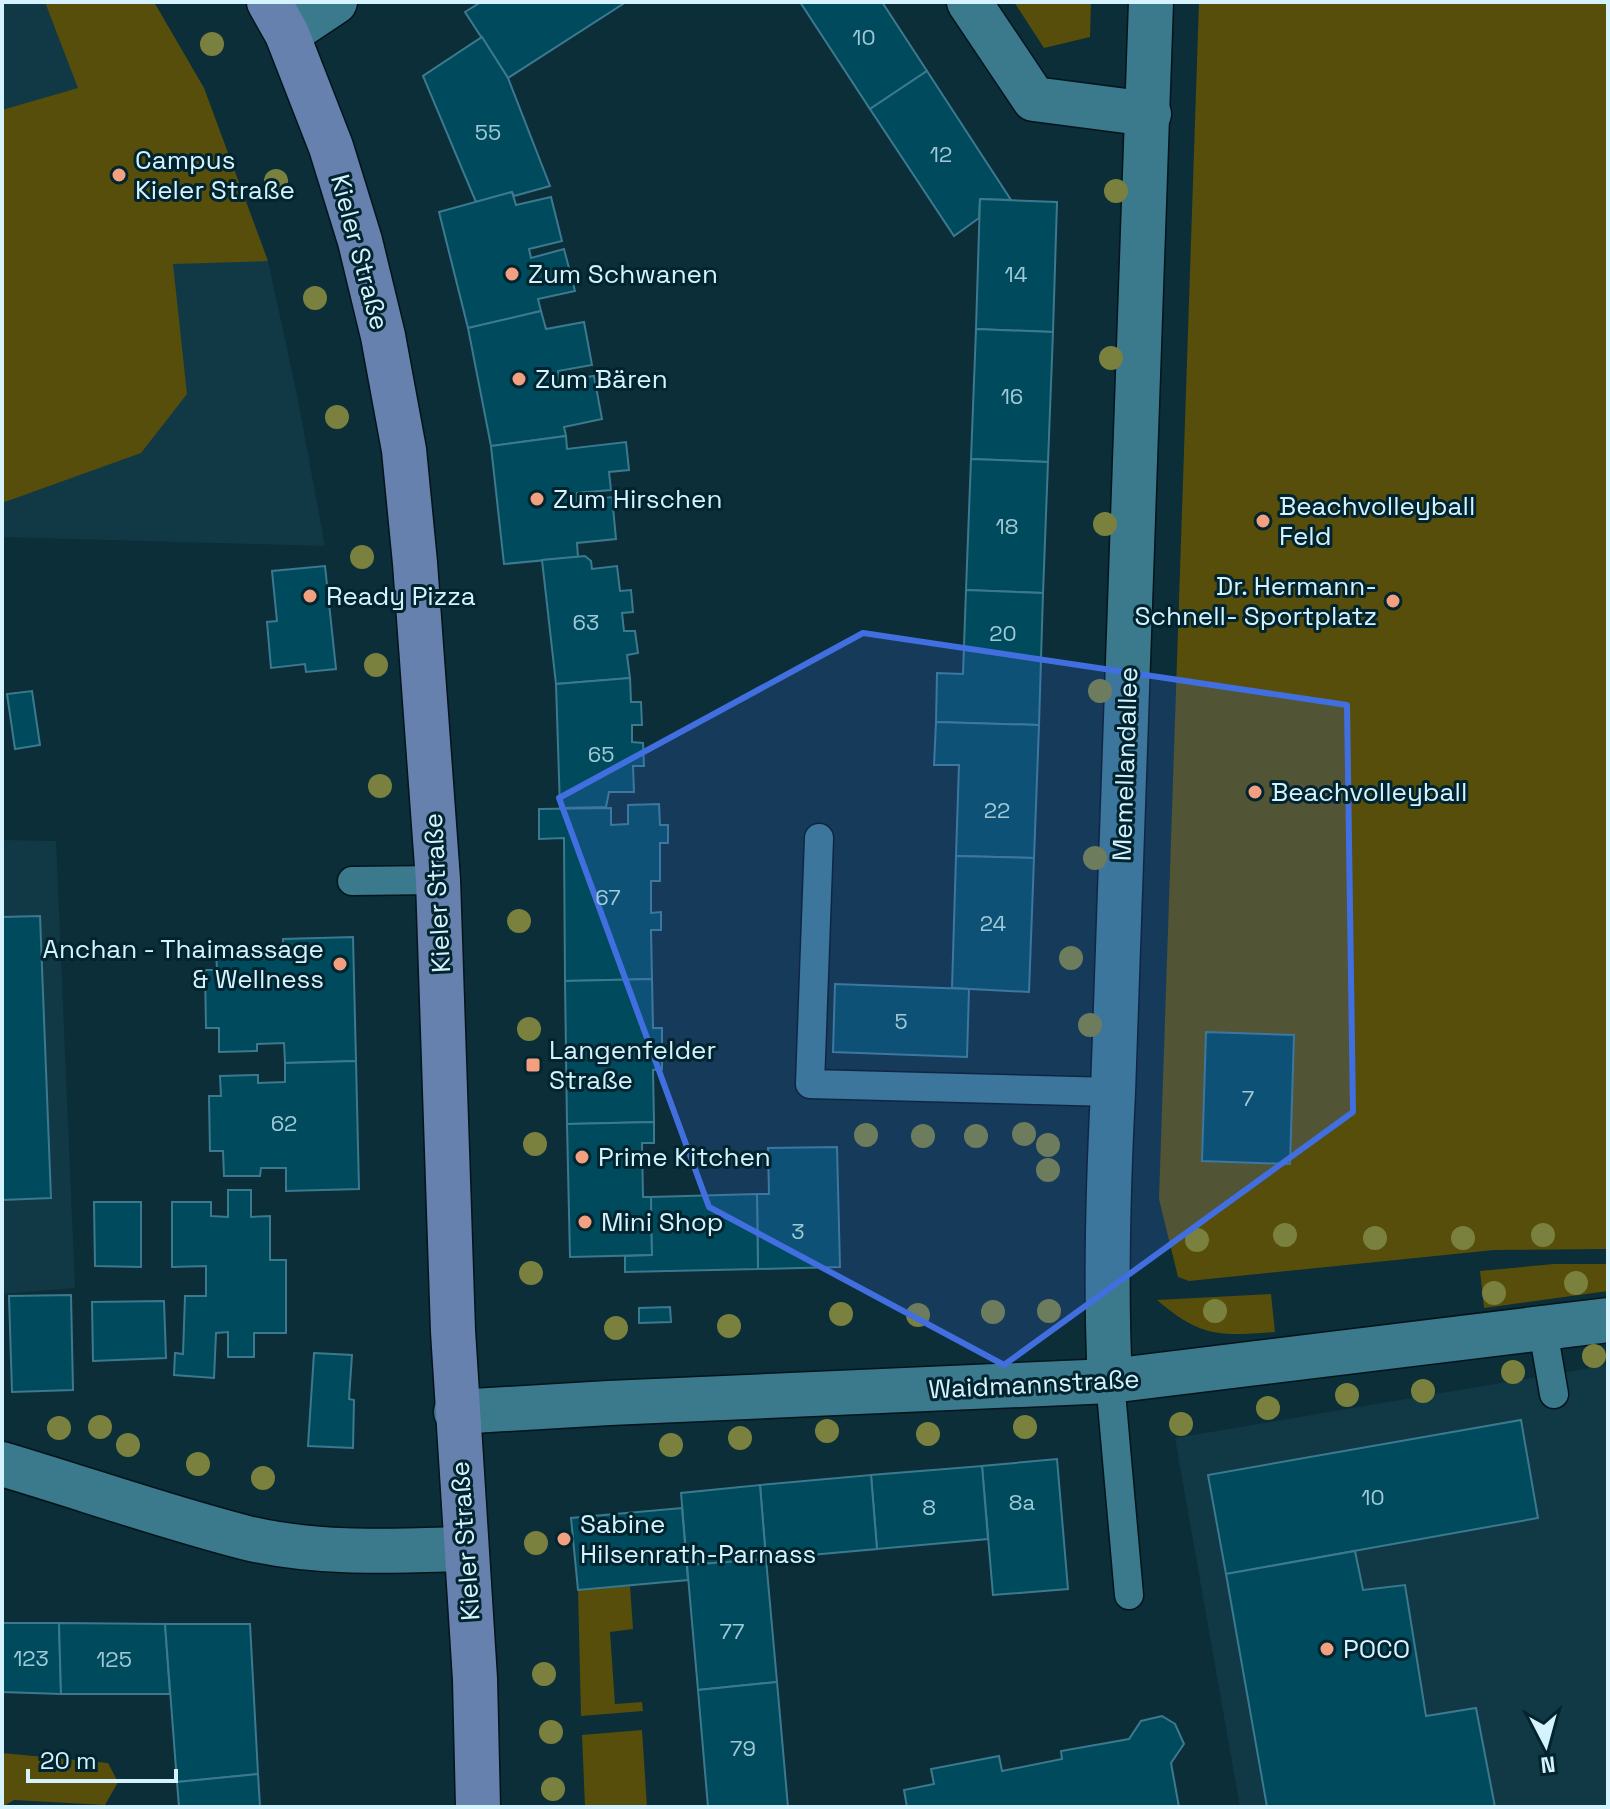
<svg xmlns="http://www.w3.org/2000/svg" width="1610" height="1809" font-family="'Space Grotesk',sans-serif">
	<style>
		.built { fill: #113945 }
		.green { fill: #564e0a }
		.building { fill: #004a5d; stroke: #3c798e; stroke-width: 2 }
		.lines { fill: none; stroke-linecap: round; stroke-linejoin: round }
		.service-casing { stroke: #03151b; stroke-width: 31 }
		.minor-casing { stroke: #03151b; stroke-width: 47 }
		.primary-casing { stroke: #03151b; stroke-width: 47 }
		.service { stroke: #3b798d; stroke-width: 28 }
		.minor { stroke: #3b798d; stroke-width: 44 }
		.primary { stroke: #6781ae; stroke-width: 44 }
		.tree { fill: #7a803e }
		.marked { fill: #426fe0; fill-opacity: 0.2; stroke: #426fe0; stroke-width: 6; stroke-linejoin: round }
		.poi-dot { fill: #f2a080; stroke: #02242e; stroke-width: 3 }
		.labels { text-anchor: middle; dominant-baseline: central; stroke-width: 6; stroke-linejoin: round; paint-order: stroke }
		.number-label { font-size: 22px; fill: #9fc9d6 }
		.poi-label { font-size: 26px; fill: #d4f3fe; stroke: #02242e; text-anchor: start }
		.street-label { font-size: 26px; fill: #d4f3fe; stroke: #02242e }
	</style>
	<rect width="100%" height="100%" fill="#0c2e38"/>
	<g class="built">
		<path d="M2 2H154L204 88 268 261 297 395 325 546 2 537Z"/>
		<path d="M2 840 56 841 75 1288 2 1294Z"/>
		<path d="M1608 1365V1807H1240L1175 1438Z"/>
	</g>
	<g class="green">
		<path d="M45 2H154L204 88 268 261 173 264 187 394 141 453 2 503V110L78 88Z"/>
		<path d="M1014 2H1091L1090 37 1044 48Z"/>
		<path d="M1199 2H1608V1249L1494 1250 1189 1281 1178 1277 1159 1199Z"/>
		<path d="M1554 1264H1608V1291L1484 1308 1480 1271Z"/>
		<path d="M1271 1294 1275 1332C1220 1336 1201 1338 1157 1300Z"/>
		<path d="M630 1586 633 1629 610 1632 615 1704 642 1702 643 1711 581 1716 578 1590Z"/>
		<path d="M642 1730 647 1807H585L582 1735Z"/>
		<path d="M2 1753 108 1763 118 1782 105 1805 14 1800 2 1807Z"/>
	</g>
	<g class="building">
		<path d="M481 2H626L508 78 465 12Z"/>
		<path d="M800 2H882L927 71 870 109Z"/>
		<path d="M482 37 508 78 550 186 514 196 512 192 476 202 423 76Z"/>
		<path d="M927 71 1011 200 980 199 979 218 954 236 870 109Z"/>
		<path d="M512 192 516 205 551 197 562 241 529 249 531 258 564 249 575 291 538 299 541 311 468 328 439 212Z"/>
		<path d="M980 199 1057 202 1053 332 976 329Z"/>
		<path d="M541 311 546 329 584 322 592 365 558 371 560 381 594 376 602 419 564 427 566 436 491 446 468 328Z"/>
		<path d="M976 329 1053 332 1048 462 971 459Z"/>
		<path d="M566 436 567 449 626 442 629 470 609 472 611 490 577 493V501L612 497 616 539 577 543 578 557 504 564 491 446Z"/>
		<path d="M971 459 1048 462 1043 593 966 590Z"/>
		<path d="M585 556 591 561 592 569 617 566 620 591 631 590 633 612 622 613 624 631H635L638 653 627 655 630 678 556 684 542 560Z"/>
		<path d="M325 566 336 669 306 672 305 664 271 668 267 622 277 621 272 571Z"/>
		<path d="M966 590 1043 593 1039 725 936 722 937 673 963 674Z"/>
		<path d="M630 678 631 702H641L642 725H632V742L643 743 644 766H633L634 792H609L606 807 560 808 556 684Z"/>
		<path d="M32 691 40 745 15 749 7 694Z"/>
		<path d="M936 722 1039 725 1034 858 956 856 959 765H934Z"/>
		<path d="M659 804 660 825H668V843H660V881H651V913L661 912V930H651L652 979 565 981 564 838 539 839V809L611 808V825L628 824V805Z"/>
		<path d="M956 856 1034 858 1029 992 952 988Z"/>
		<path d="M40 916 51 1198 2 1200V917Z"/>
		<path d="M353 937 356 1061 285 1063 284 1043 257 1044V1051L219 1052V1028H206L205 970H217L216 951 254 950V958H283V939Z"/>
		<path d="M652 979 653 1028H662V1069L653 1070 654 1122 567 1124 565 981Z"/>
		<path d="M835 984 969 989 967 1057 833 1052Z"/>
		<path d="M1206 1032 1294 1035 1290 1164 1202 1161Z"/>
		<path d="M356 1061 359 1189 286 1191V1168H261L260 1176H224L223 1151H210L209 1096H221L220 1076 258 1075V1083L285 1082V1063Z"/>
		<path d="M654 1122V1143H642L643 1197H651L652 1255 570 1257 567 1124Z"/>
		<path d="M837 1147 840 1267 758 1269 757 1194H769L768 1148Z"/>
		<path d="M228 1190H251V1217L270 1216V1260H286V1333H254V1357H228V1332L216 1333 214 1378 174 1375 175 1353 183 1354 185 1296H206V1266L172 1267V1202H211V1216L228 1217Z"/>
		<path d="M757 1194 758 1269 625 1272V1256L652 1255 651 1197Z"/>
		<path d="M94 1202H141V1267L95 1266Z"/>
		<path d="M71 1295 73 1390 12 1392 9 1296Z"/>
		<path d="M164 1301 166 1358 93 1361 92 1302Z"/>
		<path d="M670 1307 671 1322 639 1323V1308Z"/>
		<path d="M314 1353 352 1355 349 1399 354 1400 353 1448 308 1446Z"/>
		<path d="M1521 1420 1538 1518 1226 1574 1208 1475Z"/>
		<path d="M1057 1459 1068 1589 993 1595 982 1466Z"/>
		<path d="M982 1466 988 1539 877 1549 871 1475Z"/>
		<path d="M871 1475 877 1549 766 1559 760 1485Z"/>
		<path d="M760 1485 766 1559 687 1565 681 1493Z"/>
		<path d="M682 1508 688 1580 578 1590 571 1518Z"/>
		<path d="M1355 1551 1363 1590 1405 1585 1426 1716 1476 1708 1495 1807H1267L1226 1574Z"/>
		<path d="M766 1559 777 1682 698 1690 687 1565Z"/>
		<path d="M2 1623H59L61 1694 2 1692Z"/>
		<path d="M59 1623 165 1624 170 1694H61Z"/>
		<path d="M165 1624H250L258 1774 177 1782Z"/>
		<path d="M777 1682 788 1807H708L698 1690Z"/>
		<path d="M1162 1716 1175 1724 1184 1744 1171 1763 1179 1807H907L904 1790 934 1784 931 1769 999 1756 1002 1771 1062 1759 1061 1751 1129 1739 1141 1721Z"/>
		<path d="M258 1774 260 1807H179L177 1782Z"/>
	</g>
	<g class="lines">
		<defs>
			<g id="service">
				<path d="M819 838 810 1084 1113 1092"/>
				<path d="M352 881 438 880"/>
				<path d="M1543 1330 1554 1394"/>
				<path d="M1110 1381 1129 1595"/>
			</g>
			<g id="minor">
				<path d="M969 2 1034 99 1149 114"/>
				<path d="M287 34 335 2"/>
				<path d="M1110 1381C1105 1284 1108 1189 1113 1092L1151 2"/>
				<path d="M456 1412 609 1403 1110 1381 1608 1320"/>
				<path d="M2 1464C83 1488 165 1517 247 1538 319 1555 392 1551 465 1549"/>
			</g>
			<path id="primary" d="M269 2 287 34 331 147 360 241 383 336 404 450 415 563 438 880 453 1331 475 1679 478 1807"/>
		</defs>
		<use href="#service" class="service-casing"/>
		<use href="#minor" class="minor-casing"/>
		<use href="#primary" class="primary-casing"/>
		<use href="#service" class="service"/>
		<use href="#minor" class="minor"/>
		<use href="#primary" class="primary"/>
	</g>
	<g class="tree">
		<circle cx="212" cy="44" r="12"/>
		<circle cx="276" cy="181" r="12"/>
		<circle cx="1116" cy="191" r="12"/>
		<circle cx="315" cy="298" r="12"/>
		<circle cx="1111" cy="358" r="12"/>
		<circle cx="337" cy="417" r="12"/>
		<circle cx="1105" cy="524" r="12"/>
		<circle cx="362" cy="557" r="12"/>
		<circle cx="376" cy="665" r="12"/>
		<circle cx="1100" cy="691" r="12"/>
		<circle cx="380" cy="786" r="12"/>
		<circle cx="1095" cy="858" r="12"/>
		<circle cx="519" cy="921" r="12"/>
		<circle cx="1071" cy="958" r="12"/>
		<circle cx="1090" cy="1025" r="12"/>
		<circle cx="529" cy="1029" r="12"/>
		<circle cx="1024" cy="1134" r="12"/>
		<circle cx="866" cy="1135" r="12"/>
		<circle cx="923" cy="1136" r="12"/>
		<circle cx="976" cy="1136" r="12"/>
		<circle cx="535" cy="1144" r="12"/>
		<circle cx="1048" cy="1145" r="12"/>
		<circle cx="1048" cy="1170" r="12"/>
		<circle cx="1285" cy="1235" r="12"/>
		<circle cx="1543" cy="1235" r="12"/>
		<circle cx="1375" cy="1238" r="12"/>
		<circle cx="1463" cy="1238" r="12"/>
		<circle cx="1197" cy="1240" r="12"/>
		<circle cx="531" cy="1273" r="12"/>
		<circle cx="1576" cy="1283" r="12"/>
		<circle cx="1494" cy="1293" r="12"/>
		<circle cx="1049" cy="1311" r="12"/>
		<circle cx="1215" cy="1311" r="12"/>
		<circle cx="993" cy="1312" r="12"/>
		<circle cx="841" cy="1314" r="12"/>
		<circle cx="918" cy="1315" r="12"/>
		<circle cx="729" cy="1326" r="12"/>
		<circle cx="616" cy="1328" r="12"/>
		<circle cx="1594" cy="1356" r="12"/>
		<circle cx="1513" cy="1372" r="12"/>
		<circle cx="1423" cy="1391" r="12"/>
		<circle cx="1347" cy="1395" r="12"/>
		<circle cx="1268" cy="1408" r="12"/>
		<circle cx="1181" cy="1424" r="12"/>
		<circle cx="100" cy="1427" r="12"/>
		<circle cx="1025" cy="1427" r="12"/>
		<circle cx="59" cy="1428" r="12"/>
		<circle cx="827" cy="1431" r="12"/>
		<circle cx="928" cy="1434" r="12"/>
		<circle cx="740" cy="1438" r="12"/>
		<circle cx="128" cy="1445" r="12"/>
		<circle cx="671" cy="1445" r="12"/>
		<circle cx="198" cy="1464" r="12"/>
		<circle cx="263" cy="1478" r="12"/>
		<circle cx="536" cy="1543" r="12"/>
		<circle cx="544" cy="1674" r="12"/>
		<circle cx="551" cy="1732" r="12"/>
		<circle cx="553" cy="1789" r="12"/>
	</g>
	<path class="marked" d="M863 633 1347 705 1353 1112 1004 1365 709 1207 559 798Z"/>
	<g class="poi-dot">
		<circle cx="119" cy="175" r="8"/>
		<circle cx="512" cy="274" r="8"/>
		<circle cx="519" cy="379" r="8"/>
		<circle cx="537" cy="499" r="8"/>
		<circle cx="1263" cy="521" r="8"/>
		<circle cx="310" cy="596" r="8"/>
		<circle cx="1393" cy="601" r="8"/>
		<circle cx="1255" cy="792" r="8"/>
		<circle cx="340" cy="964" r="8"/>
		<rect x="525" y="1057" width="16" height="16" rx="4"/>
		<circle cx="582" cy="1157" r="8"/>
		<circle cx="585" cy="1222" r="8"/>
		<circle cx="564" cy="1539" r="8"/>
		<circle cx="1327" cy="1649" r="8"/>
	</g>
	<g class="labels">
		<g class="number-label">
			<text x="864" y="37">10</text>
			<text x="488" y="132">55</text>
			<text x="941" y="154">12</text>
			<text x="1016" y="274">14</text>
			<text x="1012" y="396">16</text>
			<text x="1007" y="526">18</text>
			<text x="586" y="622">63</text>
			<text x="1003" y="633">20</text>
			<text x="601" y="754">65</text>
			<text x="997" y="810">22</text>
			<text x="608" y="897">67</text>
			<text x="993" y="923">24</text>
			<text x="901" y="1021">5</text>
			<text x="1248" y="1098">7</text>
			<text x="284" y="1123">62</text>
			<text x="798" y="1231">3</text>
			<text x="1373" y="1497">10</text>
			<text x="1022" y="1502">8a</text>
			<text x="929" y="1507">8</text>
			<text x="732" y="1631">77</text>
			<text x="31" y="1658">123</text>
			<text x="114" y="1659">125</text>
			<text x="743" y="1748">79</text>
		</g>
		<g class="poi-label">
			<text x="135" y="160">Campus<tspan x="135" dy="30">Kieler Straße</tspan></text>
			<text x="528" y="274">Zum Schwanen</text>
			<text x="535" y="379">Zum Bären</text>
			<text x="553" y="499">Zum Hirschen</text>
			<text x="1279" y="506">Beachvolleyball<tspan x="1279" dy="30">Feld</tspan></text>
			<text x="1377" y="586" text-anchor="end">Dr. Hermann-<tspan x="1377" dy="30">Schnell- Sportplatz</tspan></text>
			<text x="326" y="596">Ready Pizza</text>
			<text x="1271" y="792">Beachvolleyball</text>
			<text x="324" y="949" text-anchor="end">Anchan - Thaimassage<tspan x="324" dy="30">&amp; Wellness</tspan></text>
			<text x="549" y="1050">Langenfelder<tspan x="549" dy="30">Straße</tspan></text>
			<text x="598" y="1157">Prime Kitchen</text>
			<text x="601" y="1222">Mini Shop</text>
			<text x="580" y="1524">Sabine<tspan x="580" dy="30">Hilsenrath-Parnass</tspan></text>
			<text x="1343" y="1649">POCO</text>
		</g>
		<g class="street-label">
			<text transform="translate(360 252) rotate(75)">Kieler Straße</text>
			<text transform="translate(1125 764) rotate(-88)">Memellandallee</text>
			<text transform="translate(437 893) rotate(-93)">Kieler Straße</text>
			<text transform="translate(1034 1384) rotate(-3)">Waidmannstraße</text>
			<text transform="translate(465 1541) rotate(-94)">Kieler Straße</text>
		</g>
	</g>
	<rect width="1610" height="1809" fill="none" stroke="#d4f3fe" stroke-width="8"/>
	<g transform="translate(1546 1745) rotate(174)" stroke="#02242e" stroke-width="6" paint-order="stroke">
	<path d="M0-6L14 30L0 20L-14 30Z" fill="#d4f3fe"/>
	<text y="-12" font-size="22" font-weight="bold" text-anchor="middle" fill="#d4f3fe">N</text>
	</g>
	<path d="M28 1769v12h148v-12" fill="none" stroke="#d4f3fe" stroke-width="4"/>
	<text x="40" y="1769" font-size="24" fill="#d4f3fe" stroke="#02242e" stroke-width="6" paint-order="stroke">20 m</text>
</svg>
